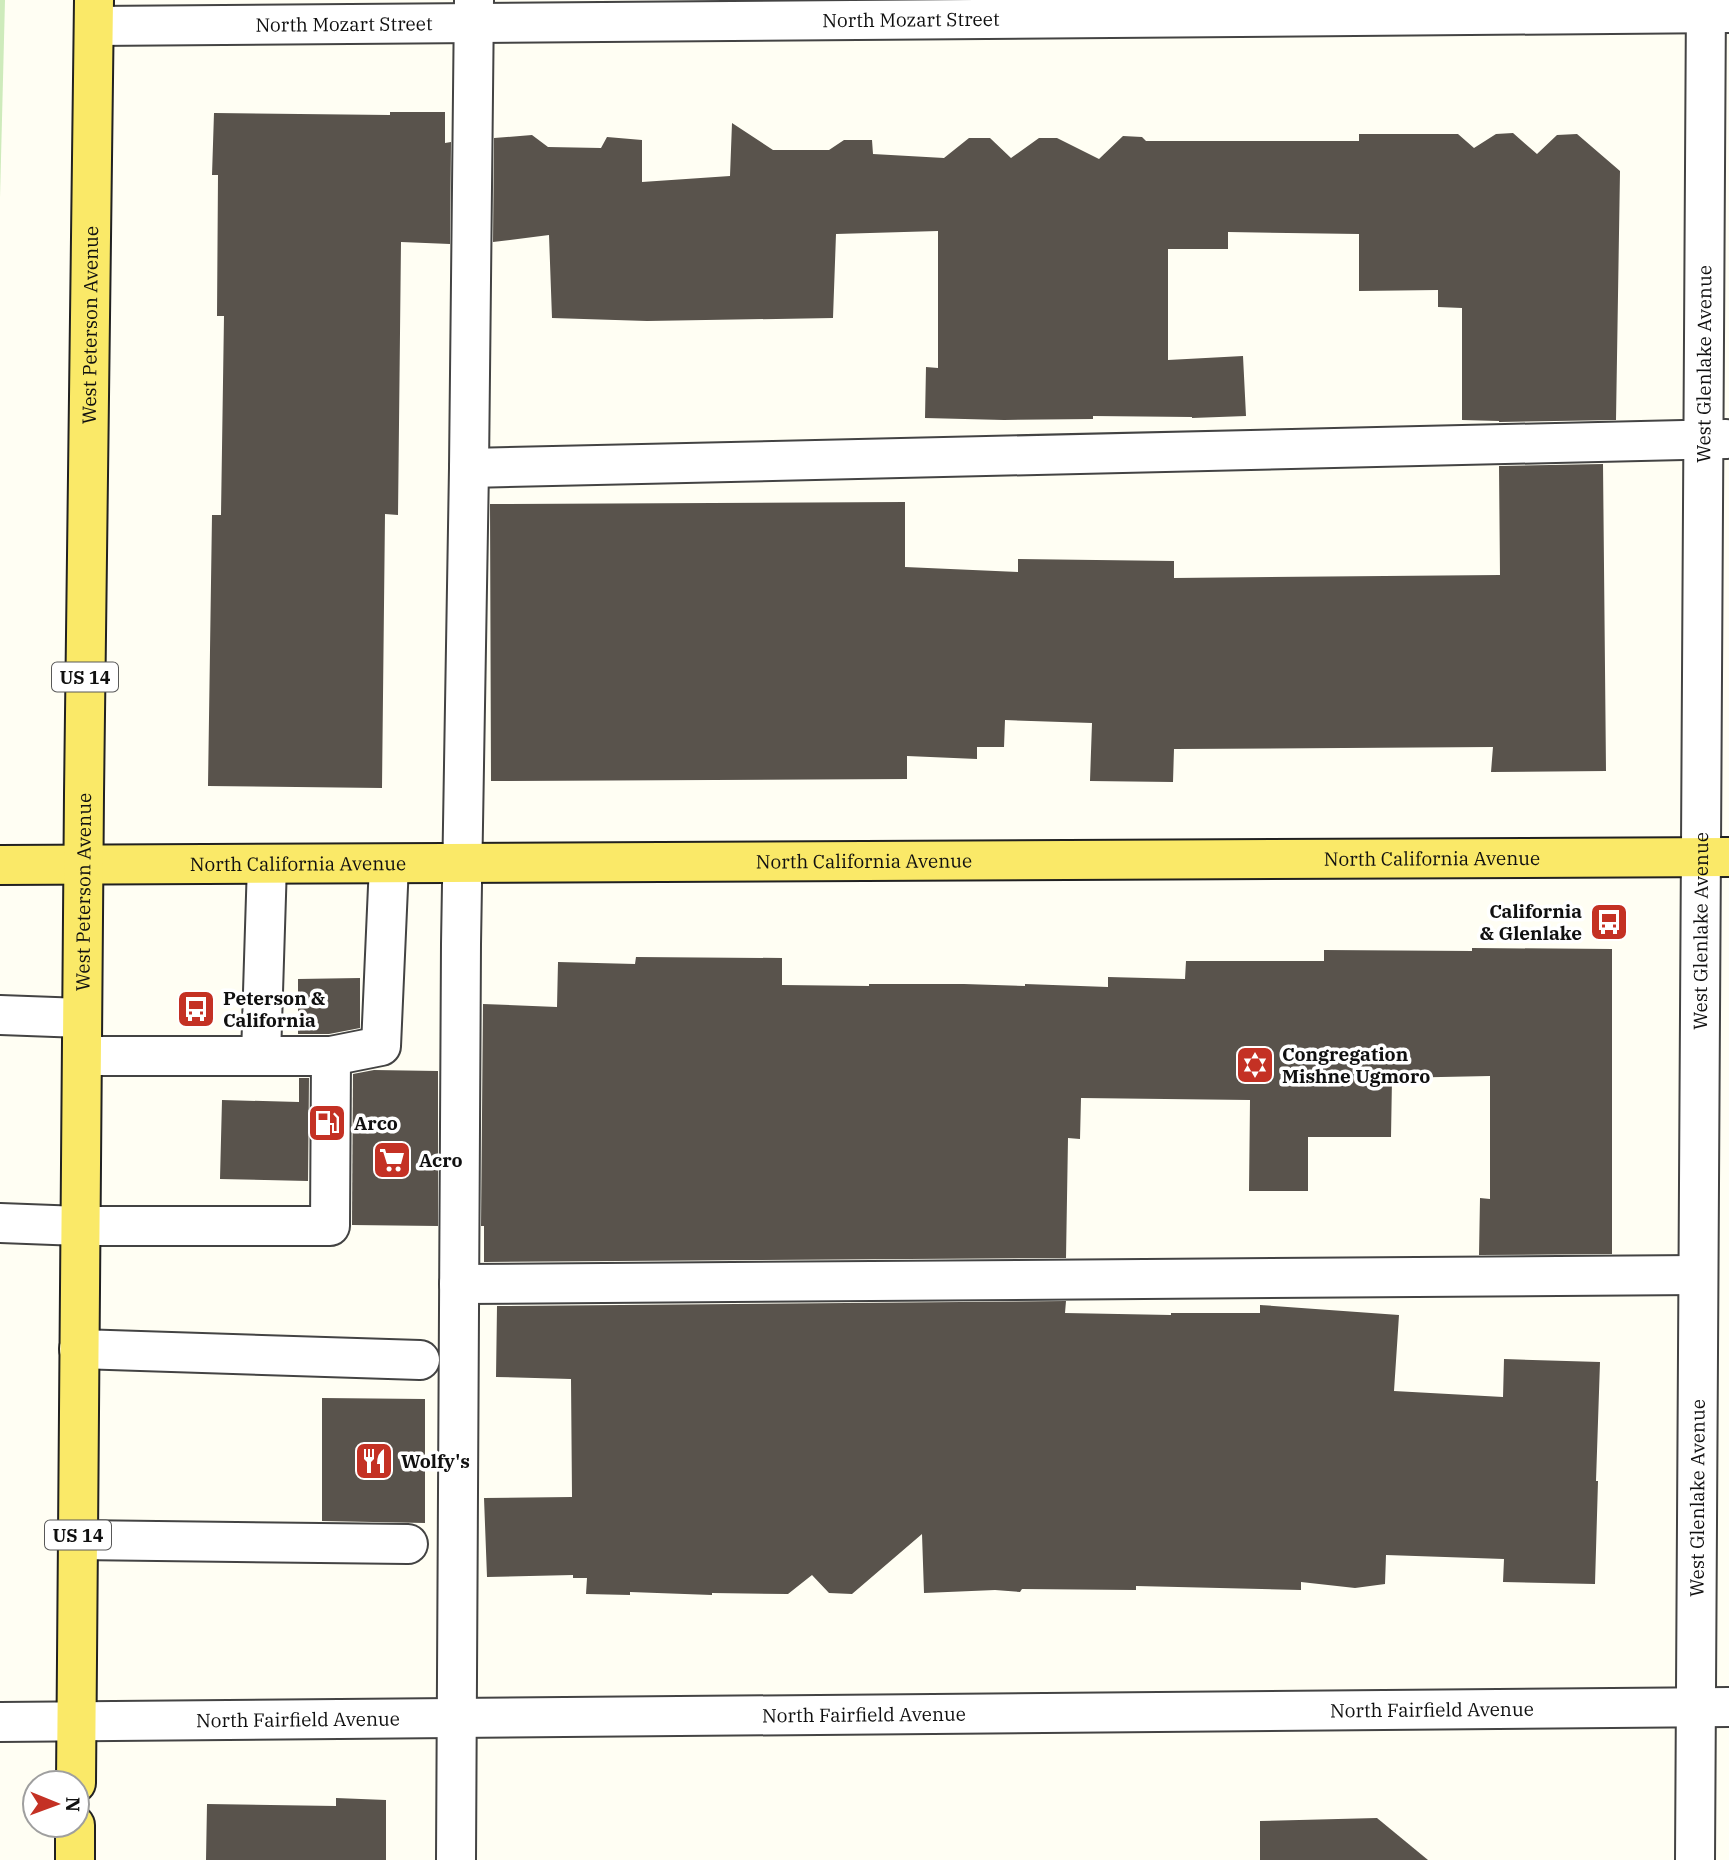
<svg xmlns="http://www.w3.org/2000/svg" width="1729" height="1860" font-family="'IBM Plex Serif',serif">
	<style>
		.green { fill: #ceebbb }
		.building { fill: #59534c }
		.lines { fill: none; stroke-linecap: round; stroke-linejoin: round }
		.minor-casing { stroke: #434343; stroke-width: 42 }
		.major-casing { stroke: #212121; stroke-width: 42 }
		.minor { stroke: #fff; stroke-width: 38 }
		.major { stroke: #fae968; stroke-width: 38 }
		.labels { text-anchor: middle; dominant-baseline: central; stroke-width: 7; stroke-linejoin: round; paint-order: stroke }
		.shield { fill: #fff; stroke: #585858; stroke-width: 2 }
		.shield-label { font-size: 18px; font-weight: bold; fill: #101010 }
		.street-label { font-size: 19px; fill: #101010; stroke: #fff }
		.poi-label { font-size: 19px; font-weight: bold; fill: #101010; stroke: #fff; text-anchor: start }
	</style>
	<rect width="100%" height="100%" fill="#fffef3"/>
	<path class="green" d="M0 0H5L0 198Z"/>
	<g class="building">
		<path d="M390 112H445V143L451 142 450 244 401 242 398 515 385 514 382 788 208 786 212 515H221L224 316H217L218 175H212L214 113 390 115Z"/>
		<path d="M732 123 773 150H829L844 140H872L873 154 944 158 969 138H990L1011 158 1039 138H1057L1099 159 1123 136 1142 137 1146 141H1359V134H1458L1474 148 1496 134 1513 133 1537 154 1557 135 1577 134 1620 171 1616 420 1499 422V421L1462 420V308L1438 307V290L1359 291V234L1228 232V249H1168V360L1243 356 1246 416 1192 418V417L1093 416V419L1004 420 925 418 926 367 938 368V231L836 234 833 318 647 321 552 318 549 235 493 242 494 138 532 135 548 147 601 148 607 137 642 140V182L730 176Z"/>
		<path d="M1603 464 1606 771 1491 772 1493 747 1174 749 1173 782 1090 781 1092 723 1005 720 1004 747H977V759L907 756V779L491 781 490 504 905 502V567L1018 572V559L1174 561V578L1500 575 1499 466Z"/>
		<path d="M1472 948 1612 949V1254L1479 1255 1480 1198 1490 1199V1076L1392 1078 1391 1137H1308V1191H1249L1250 1100 1081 1098 1080 1139 1068 1138 1066 1258 484 1262V1226H481L483 1004 557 1007 558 962 635 964 636 957 782 958V985L869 986V984H964L1025 986V984L1108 987V977L1185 979 1186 961H1324V950L1472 951Z"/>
		<path d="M360 978V1028L329 1034H298V979Z"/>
		<path d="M374 1070 438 1071V1226L352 1225 353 1074Z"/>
		<path d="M299 1078H309L308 1181 220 1179 222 1100 299 1102Z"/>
		<path d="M1066 1301 1065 1313 1171 1315V1313H1260V1305L1399 1315 1394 1391 1503 1397 1504 1359 1600 1362 1596 1481H1598L1595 1584 1503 1582 1504 1559 1386 1555 1385 1584 1355 1588 1301 1582V1590L1136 1586V1590L1022 1589 1020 1592 995 1590 924 1593 922 1534 852 1594 829 1593 812 1575 788 1594 712 1593V1595L630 1592V1595L586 1594 587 1578H573V1575L487 1577 484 1498 572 1497 571 1379 496 1377 497 1306Z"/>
		<path d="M322 1398 425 1399V1523L322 1521Z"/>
		<path d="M336 1798 386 1800V1860H206L207 1804 336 1806Z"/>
		<path d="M1377 1818 1428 1860H1260V1821Z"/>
	</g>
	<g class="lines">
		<defs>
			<g id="minor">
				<path id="s1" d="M94 26 1729 13"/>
				<path d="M469 468 1726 439"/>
				<path d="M0 1015 82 1018"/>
				<path d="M261 1056 267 864"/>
				<path d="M331 1056 381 1046 389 864"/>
				<path d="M0 1223 80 1226H330L331 1056H82"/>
				<path d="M459 1284 1698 1275"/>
				<path d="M79 1349 420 1360"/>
				<path d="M78 1540 408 1544"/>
				<path id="s2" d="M0 1722 1729 1707"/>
				<path d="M456 1860 461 944 469 468 474 0"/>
				<path id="s3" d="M1695 1860 1706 0"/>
			</g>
			<g id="major">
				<path id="s4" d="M0 865 1729 857"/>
				<path id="s5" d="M76 1783 84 794 94 0"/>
				<path d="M75 1860V1825"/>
			</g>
		</defs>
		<use href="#minor" class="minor-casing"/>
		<use href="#major" class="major-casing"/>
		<use href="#minor" class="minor"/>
		<use href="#major" class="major"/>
	</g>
	<defs>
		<symbol id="bus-square" viewBox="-11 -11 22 22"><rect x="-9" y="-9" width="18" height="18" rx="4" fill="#c43124" stroke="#fff"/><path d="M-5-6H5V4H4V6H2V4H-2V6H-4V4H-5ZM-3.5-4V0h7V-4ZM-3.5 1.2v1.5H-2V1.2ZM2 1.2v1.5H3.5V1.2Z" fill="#fff"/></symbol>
		<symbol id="synagogue-square" viewBox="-11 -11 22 22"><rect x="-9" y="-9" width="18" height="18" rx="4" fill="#c43124" stroke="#fff"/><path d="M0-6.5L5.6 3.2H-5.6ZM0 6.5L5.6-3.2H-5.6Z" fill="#fff"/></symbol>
		<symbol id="fuel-square" viewBox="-11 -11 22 22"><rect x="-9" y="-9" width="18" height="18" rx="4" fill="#c43124" stroke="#fff"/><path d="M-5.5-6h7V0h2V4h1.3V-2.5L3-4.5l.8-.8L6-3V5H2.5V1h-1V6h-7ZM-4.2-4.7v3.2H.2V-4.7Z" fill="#fff"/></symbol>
		<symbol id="supermarket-square" viewBox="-11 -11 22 22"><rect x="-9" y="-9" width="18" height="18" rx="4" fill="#c43124" stroke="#fff"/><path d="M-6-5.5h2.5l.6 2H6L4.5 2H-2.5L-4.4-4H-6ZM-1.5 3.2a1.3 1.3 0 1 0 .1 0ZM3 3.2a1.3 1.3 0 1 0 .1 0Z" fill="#fff"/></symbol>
		<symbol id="restaurant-square" viewBox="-11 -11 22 22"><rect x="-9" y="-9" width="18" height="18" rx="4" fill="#c43124" stroke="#fff"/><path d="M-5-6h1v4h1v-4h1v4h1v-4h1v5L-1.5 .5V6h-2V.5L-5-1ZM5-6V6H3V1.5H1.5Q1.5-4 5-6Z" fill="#fff"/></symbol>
	</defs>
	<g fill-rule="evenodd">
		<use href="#bus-square" x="1587" y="900" width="44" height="44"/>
		<use href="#bus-square" x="174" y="987" width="44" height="44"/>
		<use href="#synagogue-square" x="1233" y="1043" width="44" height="44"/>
		<use href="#fuel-square" x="305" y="1101" width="44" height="44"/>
		<use href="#supermarket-square" x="370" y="1138" width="44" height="44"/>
		<use href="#restaurant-square" x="352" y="1439" width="44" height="44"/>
	</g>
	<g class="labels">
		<g class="shield">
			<rect x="52" y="662.5" width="66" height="29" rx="5"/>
			<rect x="45" y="1520.5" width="66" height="29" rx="5"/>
		</g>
		<g class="shield-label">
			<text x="85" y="677">US 14</text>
			<text x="78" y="1535">US 14</text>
		</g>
		<g class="street-label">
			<text stroke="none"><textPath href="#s1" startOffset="817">North Mozart Street</textPath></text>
			<text stroke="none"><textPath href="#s1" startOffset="250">North Mozart Street</textPath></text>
			<text stroke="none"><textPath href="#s5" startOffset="1458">West Peterson Avenue</textPath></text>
			<text stroke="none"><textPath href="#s3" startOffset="1496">West Glenlake Avenue</textPath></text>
			<text stroke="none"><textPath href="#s4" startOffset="1432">North California Avenue</textPath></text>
			<text stroke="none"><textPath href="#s4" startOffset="864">North California Avenue</textPath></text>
			<text stroke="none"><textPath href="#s4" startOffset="298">North California Avenue</textPath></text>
			<text stroke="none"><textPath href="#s5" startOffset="891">West Peterson Avenue</textPath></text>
			<text stroke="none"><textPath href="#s3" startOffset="929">West Glenlake Avenue</textPath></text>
			<text stroke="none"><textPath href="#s3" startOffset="362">West Glenlake Avenue</textPath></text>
			<text stroke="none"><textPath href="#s2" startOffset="1432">North Fairfield Avenue</textPath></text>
			<text stroke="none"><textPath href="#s2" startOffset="864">North Fairfield Avenue</textPath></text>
			<text stroke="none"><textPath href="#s2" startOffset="298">North Fairfield Avenue</textPath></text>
		</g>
		<g class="poi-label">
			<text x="1582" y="911" text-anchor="end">California<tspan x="1582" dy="22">&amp; Glenlake</tspan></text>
			<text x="223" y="998">Peterson &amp;<tspan x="223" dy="22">California</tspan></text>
			<text x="1282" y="1054">Congregation<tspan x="1282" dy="22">Mishne Ugmoro</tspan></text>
			<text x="354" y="1123">Arco</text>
			<text x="419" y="1160">Acro</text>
			<text x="401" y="1461">Wolfy's</text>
		</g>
	</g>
	<g transform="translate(56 1804) rotate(91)"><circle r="33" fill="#ffffff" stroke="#9f9f9f" stroke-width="2"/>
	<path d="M0-5L12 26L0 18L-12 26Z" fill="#c43124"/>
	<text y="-10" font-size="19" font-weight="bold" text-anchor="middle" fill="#101010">N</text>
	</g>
</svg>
